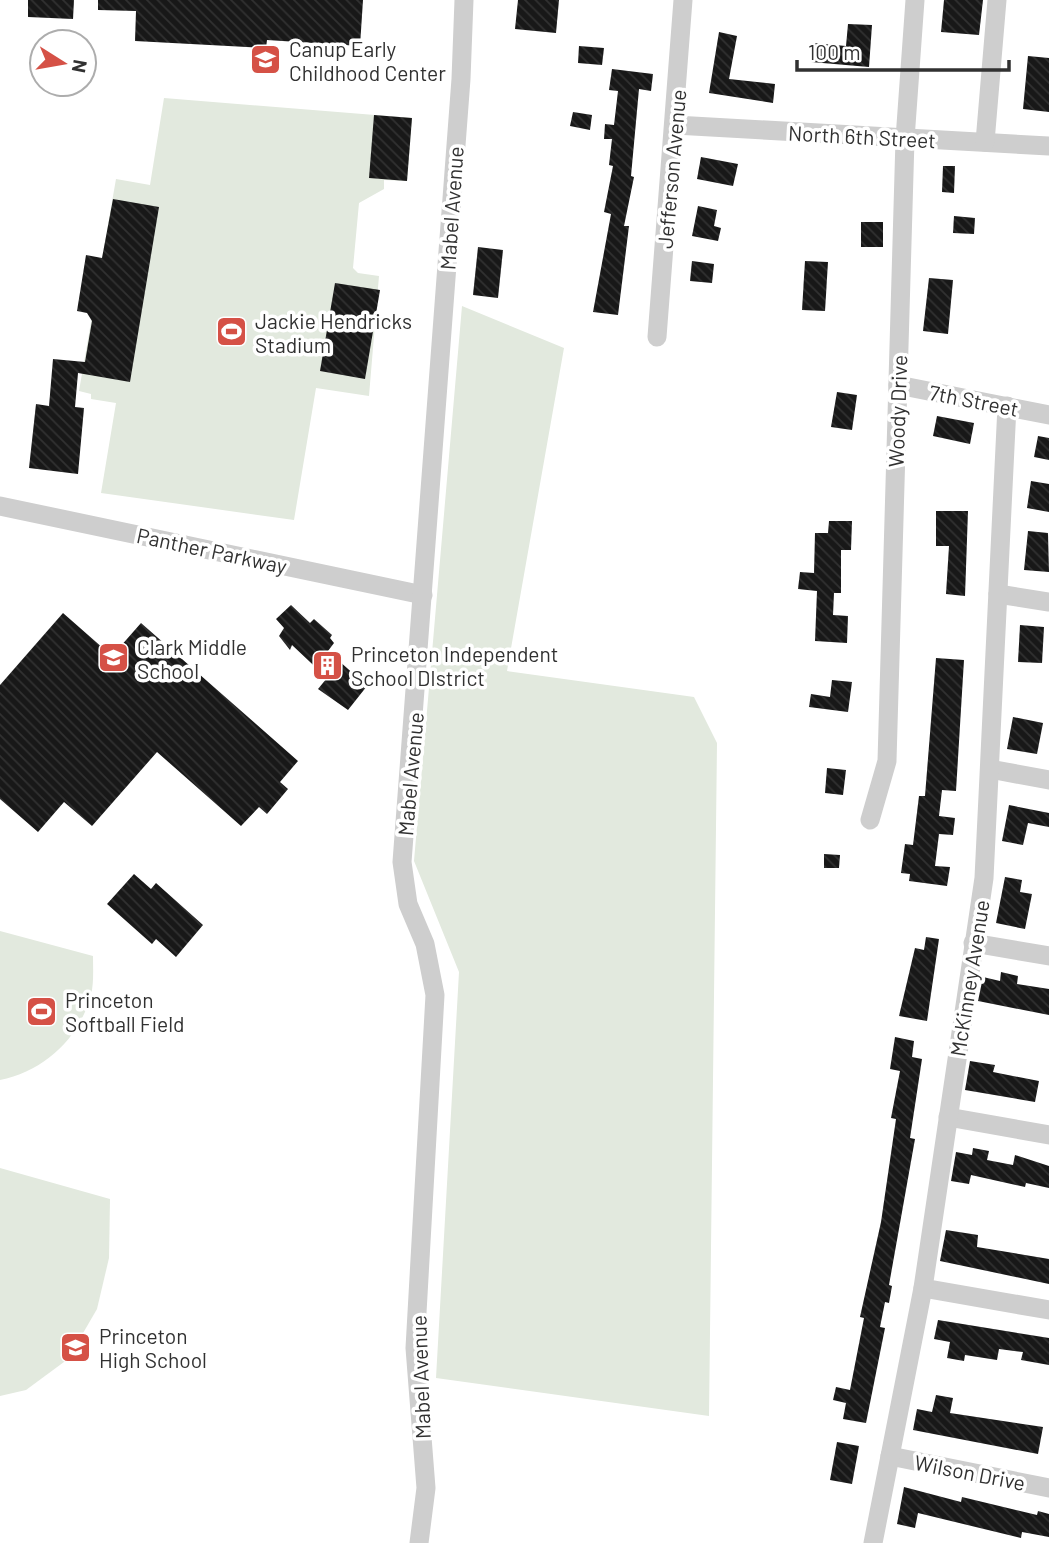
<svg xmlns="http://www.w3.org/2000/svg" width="1049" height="1543" font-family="Barlow,sans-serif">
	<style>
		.grass { fill: #e2e9de }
		.building { fill: url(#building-back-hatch) }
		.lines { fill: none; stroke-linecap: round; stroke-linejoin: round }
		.minor { stroke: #cecece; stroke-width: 19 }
		.labels { text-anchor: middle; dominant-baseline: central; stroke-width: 7; stroke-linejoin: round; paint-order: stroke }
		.poi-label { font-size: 21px; fill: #313131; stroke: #fff; text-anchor: start }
		.street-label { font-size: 21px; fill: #313131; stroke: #fff }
	</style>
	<defs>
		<pattern id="building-back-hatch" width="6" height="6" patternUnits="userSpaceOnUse" patternTransform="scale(1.75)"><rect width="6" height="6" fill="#181818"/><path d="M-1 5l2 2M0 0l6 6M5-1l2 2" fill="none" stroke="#313131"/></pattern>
	</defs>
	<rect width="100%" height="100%" fill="#fff"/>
	<g class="grass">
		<path d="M164 98 412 118 407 181 384 180V189L359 203 353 268 358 273 379 276 369 396 316 388 294 520 101 493 116 403 91 399V394L79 391 116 179 150 185Z"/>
		<path d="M462 306 564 348 507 671 694 697 717 743 709 1416 436 1378 459 972 414 861Z"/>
		<path d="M0 931 93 956C93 968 94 983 91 995 79 1039 44 1071 0 1080Z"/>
		<path d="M0 1168 110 1199 109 1258 97 1309 68 1359 26 1390 0 1396Z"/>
	</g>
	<g class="building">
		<path d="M28 0H74L73 19 28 17Z"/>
		<path d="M98 0H363L360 46 267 40 266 48 135 41 136 11 98 10Z"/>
		<path d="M518 0H559L556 33 515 29Z"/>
		<path d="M944 0H983L979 35 941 32Z"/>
		<path d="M848 24 872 25 869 67 811 62 813 43 846 46Z"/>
		<path d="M719 32 737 36 729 79 775 84 773 103 709 93Z"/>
		<path d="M579 46 604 48 602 65 578 63Z"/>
		<path d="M1028 56 1049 58V112L1023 109Z"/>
		<path d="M612 69 653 74 651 91 639 89 631 176 634 177 624 226H629L618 315 593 312 611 214 604 212 613 166 609 165 612 139H604L605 124 614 125 618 91 609 90Z"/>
		<path d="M573 112 592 115 590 130 570 126Z"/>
		<path d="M374 115 412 118 407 181 369 178Z"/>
		<path d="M701 157 738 164 733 186 697 179Z"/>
		<path d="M943 166H955L954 193 942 192Z"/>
		<path d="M113 199 159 207 130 382 78 373 75 407 84 408 78 474 29 468 36 404 49 406 53 359 85 362 92 321 87 313 77 311 86 255 102 258Z"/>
		<path d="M698 206 717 210 714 226 721 228 718 241 692 236Z"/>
		<path d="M954 216 975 218 974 234 953 233Z"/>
		<rect x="861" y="222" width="22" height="25"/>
		<path d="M478 247 503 250 498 298 473 295Z"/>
		<path d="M692 261 714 264 712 283 690 281Z"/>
		<path d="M805 261 828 262 825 311 802 310Z"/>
		<path d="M929 278 953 280 948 334 923 331Z"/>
		<path d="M335 283 380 290 365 379 320 371Z"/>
		<path d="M837 392 857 395 852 430 831 427Z"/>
		<path d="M937 416 974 423 970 444 933 436Z"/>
		<path d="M1038 436 1049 438V460L1034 457Z"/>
		<path d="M1031 481 1049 484V512L1027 508Z"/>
		<path d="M936 511H968L965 596 946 594 949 546H936Z"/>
		<path d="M829 521H852L851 550H841V593H834L833 615 848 616 847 643 815 641 817 591 798 589 800 572 814 573 815 533H828Z"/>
		<path d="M1028 531 1048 533 1049 572 1024 570Z"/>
		<path d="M291 605 310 623 314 619 332 635 330 638 334 643 328 651 367 686 348 710 318 689 327 678 292 645 290 650 279 636 284 628 276 619Z"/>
		<path d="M63 613 112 656 141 623 298 761 280 782 288 789 267 814 259 807 241 826 157 752 92 826 64 802 38 832 0 799V685Z"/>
		<path d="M1020 625 1044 627 1042 663 1018 662Z"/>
		<path d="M936 658 964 660 956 791 942 790 939 816 955 818 953 835 939 834 935 866 950 867 947 886 909 881 910 874 901 873 905 844 913 845 919 796H925Z"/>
		<path d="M832 680 852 682 848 712 809 707 811 694 830 697Z"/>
		<path d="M1013 717 1043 723 1037 754 1007 749Z"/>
		<path d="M827 768 846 770 843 795 825 793Z"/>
		<path d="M1009 805 1049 813V827L1028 823 1023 845 1002 841Z"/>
		<path d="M824 854 840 855 839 868H824Z"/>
		<path d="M134 874 151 889 156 883 203 925 176 957 156 939 152 944 107 904Z"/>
		<path d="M1005 877 1022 880 1020 892 1032 894 1025 929 996 923Z"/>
		<path d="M926 937 939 939 927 1021 899 1016 915 948 924 950Z"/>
		<path d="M1001 972 1018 976 1017 984 1049 989V1015L978 1001 983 977 1000 981Z"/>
		<path d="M895 1037 914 1041 912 1057 922 1059 910 1138 915 1139 889 1285 892 1286 889 1303 885 1302 880 1327 885 1328 866 1423 843 1419 846 1403 833 1400 836 1387 850 1390 864 1318 860 1317 881 1222 896 1119 891 1118 900 1071 890 1069Z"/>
		<path d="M970 1061 995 1065 993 1072 1039 1081 1035 1102 965 1090Z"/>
		<path d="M973 1148 989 1151 987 1160 1013 1165 1015 1155 1049 1166V1188L1026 1183 1025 1187 971 1175 969 1184 951 1181 956 1152 972 1155Z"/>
		<path d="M946 1230 978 1235 977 1247 1049 1259V1284L940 1261Z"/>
		<path d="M938 1320 1049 1338V1365L1021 1360 1023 1352 999 1349 997 1360 965 1355 964 1361 947 1358 950 1342 934 1339Z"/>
		<path d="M936 1395 953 1398 950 1413 1043 1427 1038 1454 913 1430 917 1409 932 1412Z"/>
		<path d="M837 1442 859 1446 852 1484 830 1480Z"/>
		<path d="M904 1487 961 1502 962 1497 1037 1515 1038 1511 1049 1514V1537L1022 1532 1021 1538 918 1513 915 1528 897 1524Z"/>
	</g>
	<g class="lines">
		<g class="minor">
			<path d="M675 125 1049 146"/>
			<path d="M985 142 997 0"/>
			<path d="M657 337 683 0"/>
			<path d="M898 385 1049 415"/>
			<path d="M0 506 423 595"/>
			<path d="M998 594 1049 602"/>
			<path d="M990 769 1049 780"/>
			<path d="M870 820 887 761 905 139 915 0"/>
			<path d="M973 943 1049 956"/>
			<path d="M948 1117 1049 1135"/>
			<path d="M923 1288 1049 1310"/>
			<path d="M890 1456 1049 1488"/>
			<path d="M419 1543 426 1488 415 1348 435 995 425 944 408 904 402 862 461 79 464 0"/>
			<path d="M873 1543 923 1288 984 878 1007 406"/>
		</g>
	</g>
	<defs>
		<symbol id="school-square" viewBox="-11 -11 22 22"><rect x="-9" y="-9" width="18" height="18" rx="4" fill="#d55146" stroke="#fff"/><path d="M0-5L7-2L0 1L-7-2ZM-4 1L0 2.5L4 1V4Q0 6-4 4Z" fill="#fff"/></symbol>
		<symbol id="stadium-square" viewBox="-11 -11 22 22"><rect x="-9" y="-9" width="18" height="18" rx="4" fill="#d55146" stroke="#fff"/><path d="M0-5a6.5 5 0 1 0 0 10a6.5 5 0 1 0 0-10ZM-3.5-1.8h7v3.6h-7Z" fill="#fff"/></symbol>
		<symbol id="building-square" viewBox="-11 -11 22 22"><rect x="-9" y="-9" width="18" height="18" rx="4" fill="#d55146" stroke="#fff"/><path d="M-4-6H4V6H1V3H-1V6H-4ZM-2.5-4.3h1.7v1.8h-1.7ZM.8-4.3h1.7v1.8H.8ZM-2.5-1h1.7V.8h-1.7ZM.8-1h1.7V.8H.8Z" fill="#fff"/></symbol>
	</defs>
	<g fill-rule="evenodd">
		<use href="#school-square" x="248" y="42" width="35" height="35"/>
		<use href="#stadium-square" x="214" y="314" width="35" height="35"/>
		<use href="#school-square" x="96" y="640" width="35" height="35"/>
		<use href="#building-square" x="310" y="648" width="35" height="35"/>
		<use href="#stadium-square" x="24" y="994" width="35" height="35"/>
		<use href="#school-square" x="58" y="1330" width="35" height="35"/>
	</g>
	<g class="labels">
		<g class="poi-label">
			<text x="289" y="48">Canup Early<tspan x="289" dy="24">Childhood Center</tspan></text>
			<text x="255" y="320">Jackie Hendricks<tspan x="255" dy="24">Stadium</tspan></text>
			<text x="137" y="646">Clark Middle<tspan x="137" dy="24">School</tspan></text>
			<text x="351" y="653">Princeton Independent<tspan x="351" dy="24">School DIstrict</tspan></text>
			<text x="65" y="999">Princeton<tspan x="65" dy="24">Softball Field</tspan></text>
			<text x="99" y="1335">Princeton<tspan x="99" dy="24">High School</tspan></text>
		</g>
		<g class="street-label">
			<text transform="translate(862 136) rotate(3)">North 6th Street</text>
			<text transform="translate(671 169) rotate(-85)">Jefferson Avenue</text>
			<text transform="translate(451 208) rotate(-86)">Mabel Avenue</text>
			<text transform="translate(974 400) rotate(11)">7th Street</text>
			<text transform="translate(897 411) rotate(-88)">Woody Drive</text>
			<text transform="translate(212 550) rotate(12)">Panther Parkway</text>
			<text transform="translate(410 774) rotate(-85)">Mabel Avenue</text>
			<text transform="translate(969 978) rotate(-81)">McKinney Avenue</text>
			<text transform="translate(420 1377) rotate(-92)">Mabel Avenue</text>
			<text transform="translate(970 1472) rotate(11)">Wilson Drive</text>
		</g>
	</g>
	<g transform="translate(63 63) rotate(101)"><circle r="33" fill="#ffffff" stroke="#adadad" stroke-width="2"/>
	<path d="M0-5L12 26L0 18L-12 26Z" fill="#d55146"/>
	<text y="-10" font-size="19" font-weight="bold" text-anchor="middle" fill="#313131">N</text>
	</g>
	<path d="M797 60v10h212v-10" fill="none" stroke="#313131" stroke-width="3.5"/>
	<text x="808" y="60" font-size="21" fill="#313131" stroke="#ffffff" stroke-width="5" paint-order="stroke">100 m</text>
</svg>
